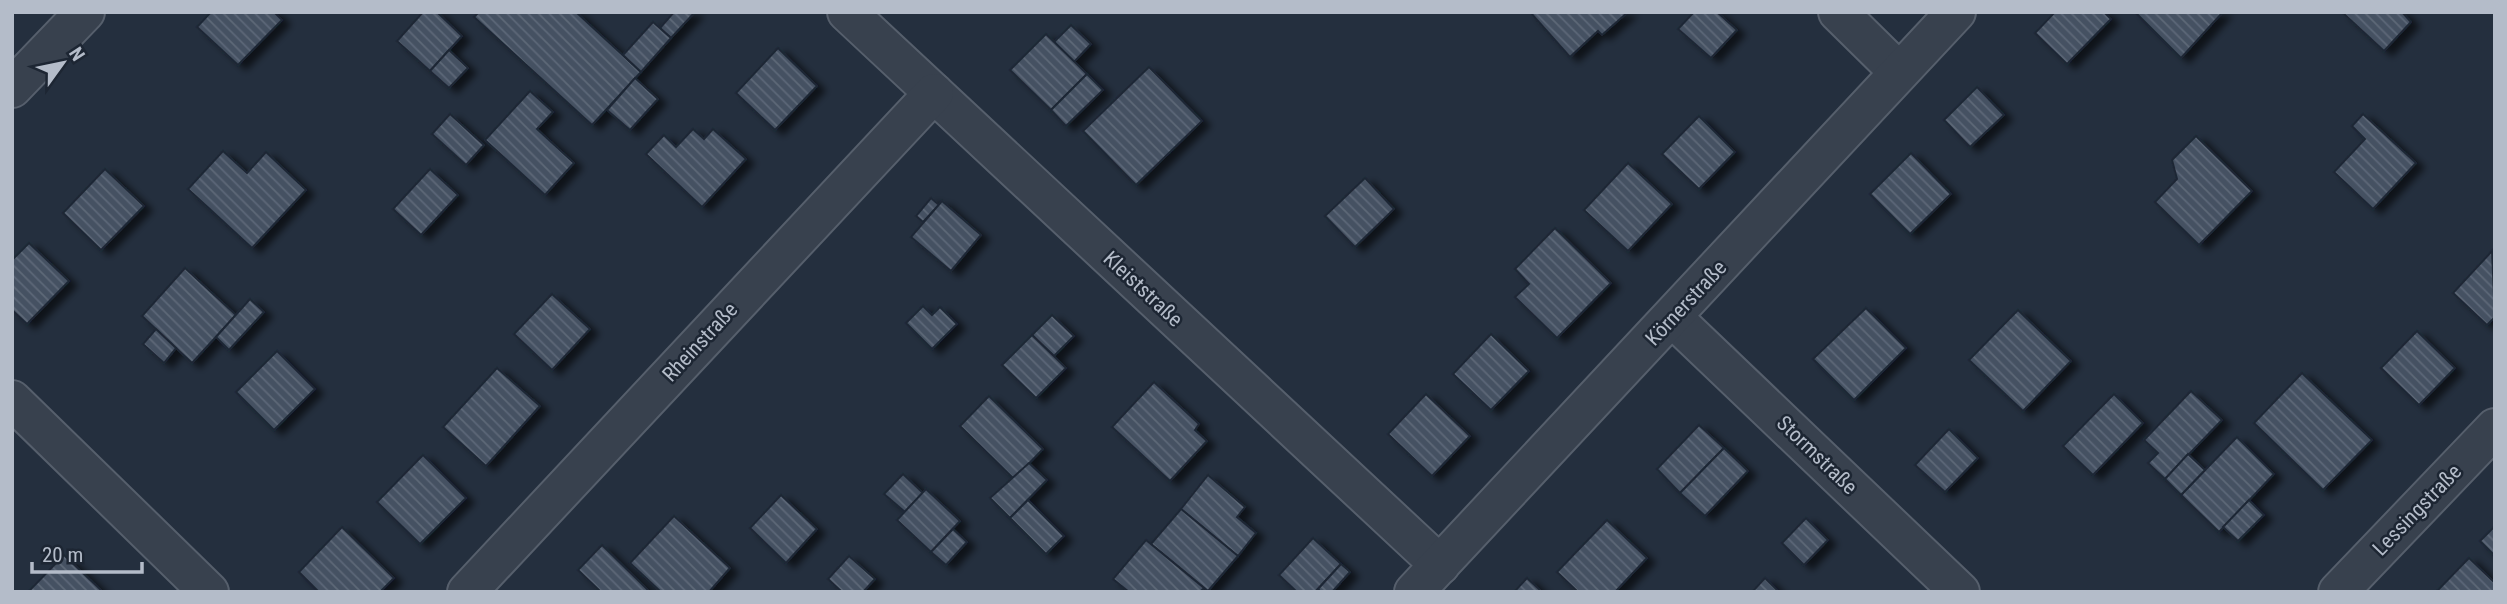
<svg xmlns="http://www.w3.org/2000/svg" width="2507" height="604" font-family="'Roboto Condensed',sans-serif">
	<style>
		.building { fill: url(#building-back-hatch); stroke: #1f2835; stroke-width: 2; filter: url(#shadow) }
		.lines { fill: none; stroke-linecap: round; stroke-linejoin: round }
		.minor-casing { stroke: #565f6c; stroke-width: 42 }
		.minor { stroke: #38414e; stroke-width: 38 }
		.labels { text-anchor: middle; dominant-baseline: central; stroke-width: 5; stroke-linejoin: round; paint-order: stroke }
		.street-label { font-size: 21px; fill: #b4bcc9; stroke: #1d2633 }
	</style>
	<defs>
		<pattern id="building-back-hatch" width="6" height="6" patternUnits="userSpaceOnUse" patternTransform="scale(1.75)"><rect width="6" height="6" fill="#455162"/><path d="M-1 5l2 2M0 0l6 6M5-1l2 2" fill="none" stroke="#5d6877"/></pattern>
		<filter id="shadow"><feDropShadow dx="8" dy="4.5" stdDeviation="3.5" flood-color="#0009"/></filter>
	</defs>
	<rect width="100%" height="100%" fill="#242f3e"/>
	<g class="building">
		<path d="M211 12H274L282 20 238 65 197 27Z"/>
		<path d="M423 12H437L462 36 430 71 397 41Z"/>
		<path d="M479 12H576L641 72 592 125 474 17Z"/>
		<path d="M674 12H695L671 38 660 28Z"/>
		<path d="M1530 12H1628L1602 35 1598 31 1570 57Z"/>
		<path d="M1694 12H1717L1737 30 1711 58 1678 29Z"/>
		<path d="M2055 12H2104L2111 19 2067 64 2035 33Z"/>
		<path d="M2135 12H2223L2181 58Z"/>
		<path d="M2342 12H2402L2411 22 2384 51Z"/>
		<path d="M653 22 671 38 641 72 623 55Z"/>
		<path d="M1071 25 1091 44 1074 62 1054 42Z"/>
		<path d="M1046 34 1087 74 1051 110 1010 70Z"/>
		<path d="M778 48 817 86 775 130 736 93Z"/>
		<path d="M449 50 468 68 449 88 430 71Z"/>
		<path d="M1149 67 1202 121 1136 185 1083 131Z"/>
		<path d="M1087 74 1103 90 1066 126 1051 110Z"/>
		<path d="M635 78 658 99 630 130 607 110Z"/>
		<path d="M1977 87 2004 115 1970 147 1944 120Z"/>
		<path d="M530 91 553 112 537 129 574 163 545 195 485 140Z"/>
		<path d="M450 114 484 145 466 165 432 134Z"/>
		<path d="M2363 114 2416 163 2373 209 2334 172 2365 139 2352 126Z"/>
		<path d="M1699 116 1735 152 1699 189 1662 154Z"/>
		<path d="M693 129 704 139 713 129 746 159 702 207 646 154 664 135 676 147Z"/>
		<path d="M2196 136 2252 191 2199 245 2155 202 2177 179 2172 160Z"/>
		<path d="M223 151 247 173 266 152 306 190 252 248 188 189Z"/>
		<path d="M1911 153 1951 194 1910 234 1870 194Z"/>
		<path d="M1628 163 1672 204 1628 251 1584 210Z"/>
		<path d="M105 169 144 206 101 250 63 213Z"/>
		<path d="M430 169 458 195 421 235 393 209Z"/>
		<path d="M1365 178 1394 209 1355 247 1325 216Z"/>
		<path d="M931 198 939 205 923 222 916 216Z"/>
		<path d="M942 201 981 235 951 271 911 237Z"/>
		<path d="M1555 228 1611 283 1557 338 1515 297 1529 284 1515 269Z"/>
		<path d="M29 243 69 281 27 324 12 310V260Z"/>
		<path d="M2492 251 2495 317 2487 325 2453 293Z"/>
		<path d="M185 268 236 315 192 363 142 316Z"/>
		<path d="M552 294 590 329 552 370 514 334Z"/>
		<path d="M250 299 264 312 229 350 216 337Z"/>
		<path d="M923 306 932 315 940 307 957 324 932 349 906 323Z"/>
		<path d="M1866 308 1906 348 1854 400 1813 359Z"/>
		<path d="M2018 310 2071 361 2023 411 1969 360Z"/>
		<path d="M1052 315 1074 336 1054 356 1032 335Z"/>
		<path d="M156 329 176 348 164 363 143 344Z"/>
		<path d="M2417 331 2455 368 2419 405 2381 368Z"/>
		<path d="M1491 334 1529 371 1491 410 1453 374Z"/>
		<path d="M1032 335 1066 368 1036 398 1002 365Z"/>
		<path d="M277 351 315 389 274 430 236 392Z"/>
		<path d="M497 368 540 406 486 466 443 427Z"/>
		<path d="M2302 373 2372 440 2323 490 2254 423Z"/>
		<path d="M1154 382 1199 424 1195 430 1207 441 1170 481 1112 427Z"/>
		<path d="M2191 391 2222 420 2165 479 2148 463 2158 453 2144 440Z"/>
		<path d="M1426 394 1470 436 1432 476 1388 434Z"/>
		<path d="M2114 394 2143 423 2093 475 2063 446Z"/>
		<path d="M989 396 1043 449 1014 479 960 426Z"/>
		<path d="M1699 425 1724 448 1680 493 1657 469Z"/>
		<path d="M1949 429 1978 458 1945 492 1915 465Z"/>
		<path d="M2237 437 2274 474 2219 532 2181 495Z"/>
		<path d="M1724 448 1748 471 1705 516 1680 493Z"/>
		<path d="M2188 454 2205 470 2181 495 2165 479Z"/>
		<path d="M423 455 466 498 420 544 377 502Z"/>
		<path d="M1029 463 1047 480 1010 518 990 498Z"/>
		<path d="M903 474 923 493 905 512 884 494Z"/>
		<path d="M1208 475 1245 507 1237 517 1256 533 1238 556 1181 509Z"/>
		<path d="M926 489 960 521 931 552 897 520Z"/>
		<path d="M781 495 817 529 786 563 750 528Z"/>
		<path d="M1028 500 1064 536 1046 554 1010 518Z"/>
		<path d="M2249 500 2264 515 2238 541 2223 527Z"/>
		<path d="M1181 509 1238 556 1208 591 1151 544Z"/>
		<path d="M674 516 730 568 709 592H661L630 563Z"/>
		<path d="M1806 518 1828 540 1804 565 1782 543Z"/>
		<path d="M1607 520 1647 558 1615 592H1578L1557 572Z"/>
		<path d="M2495 526V556L2480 541Z"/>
		<path d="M342 527 394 578 380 592H319L299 572Z"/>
		<path d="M953 529 967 542 946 565 931 552Z"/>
		<path d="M1313 538 1341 564 1315 592H1297L1279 575Z"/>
		<path d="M1146 540 1204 588 1200 592H1129L1113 579Z"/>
		<path d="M602 545 650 592H601L578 570Z"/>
		<path d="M64 555 102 591 101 592H28Z"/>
		<path d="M849 556 875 579 863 592H842L828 579Z"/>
		<path d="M2469 558 2495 583V592H2436Z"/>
		<path d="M1341 564 1350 572 1332 592H1321L1318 589Z"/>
		<path d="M1527 578 1542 592H1514Z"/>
		<path d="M1765 578 1779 592H1752Z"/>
	</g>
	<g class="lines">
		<defs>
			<g id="minor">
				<path d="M847 12 1440 565"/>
				<path d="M1838 12 1898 71"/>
				<path d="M12 88 85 12"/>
				<path d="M1673 318 1960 592"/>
				<path d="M12 400 209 592"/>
				<path d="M467 592 934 93"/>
				<path d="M1414 592 1956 12"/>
				<path d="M2338 592 2495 428"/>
			</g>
		</defs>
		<use href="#minor" class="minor-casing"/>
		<use href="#minor" class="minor"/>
	</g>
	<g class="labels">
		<g class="street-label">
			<text transform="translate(1143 289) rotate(43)">Kleiststraße</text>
			<text transform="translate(1686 303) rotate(-47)">Körnerstraße</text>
			<text transform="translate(700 342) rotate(-47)">Rheinstraße</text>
			<text transform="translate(1817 455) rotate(44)">Stormstraße</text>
			<text transform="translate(2417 510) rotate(-46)">Lessingstraße</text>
		</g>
	</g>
	<rect width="2507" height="604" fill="none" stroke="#b4bcc9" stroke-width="28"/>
	<g transform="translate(63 63) rotate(57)" stroke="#1d2633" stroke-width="5" paint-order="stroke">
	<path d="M0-5L12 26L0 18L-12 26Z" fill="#b4bcc9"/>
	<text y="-10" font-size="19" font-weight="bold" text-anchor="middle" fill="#b4bcc9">N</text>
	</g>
	<path d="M32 562v10h110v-10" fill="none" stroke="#b4bcc9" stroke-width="3.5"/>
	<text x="42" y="562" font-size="21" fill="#b4bcc9" stroke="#1d2633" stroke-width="5" paint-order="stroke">20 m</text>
</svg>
